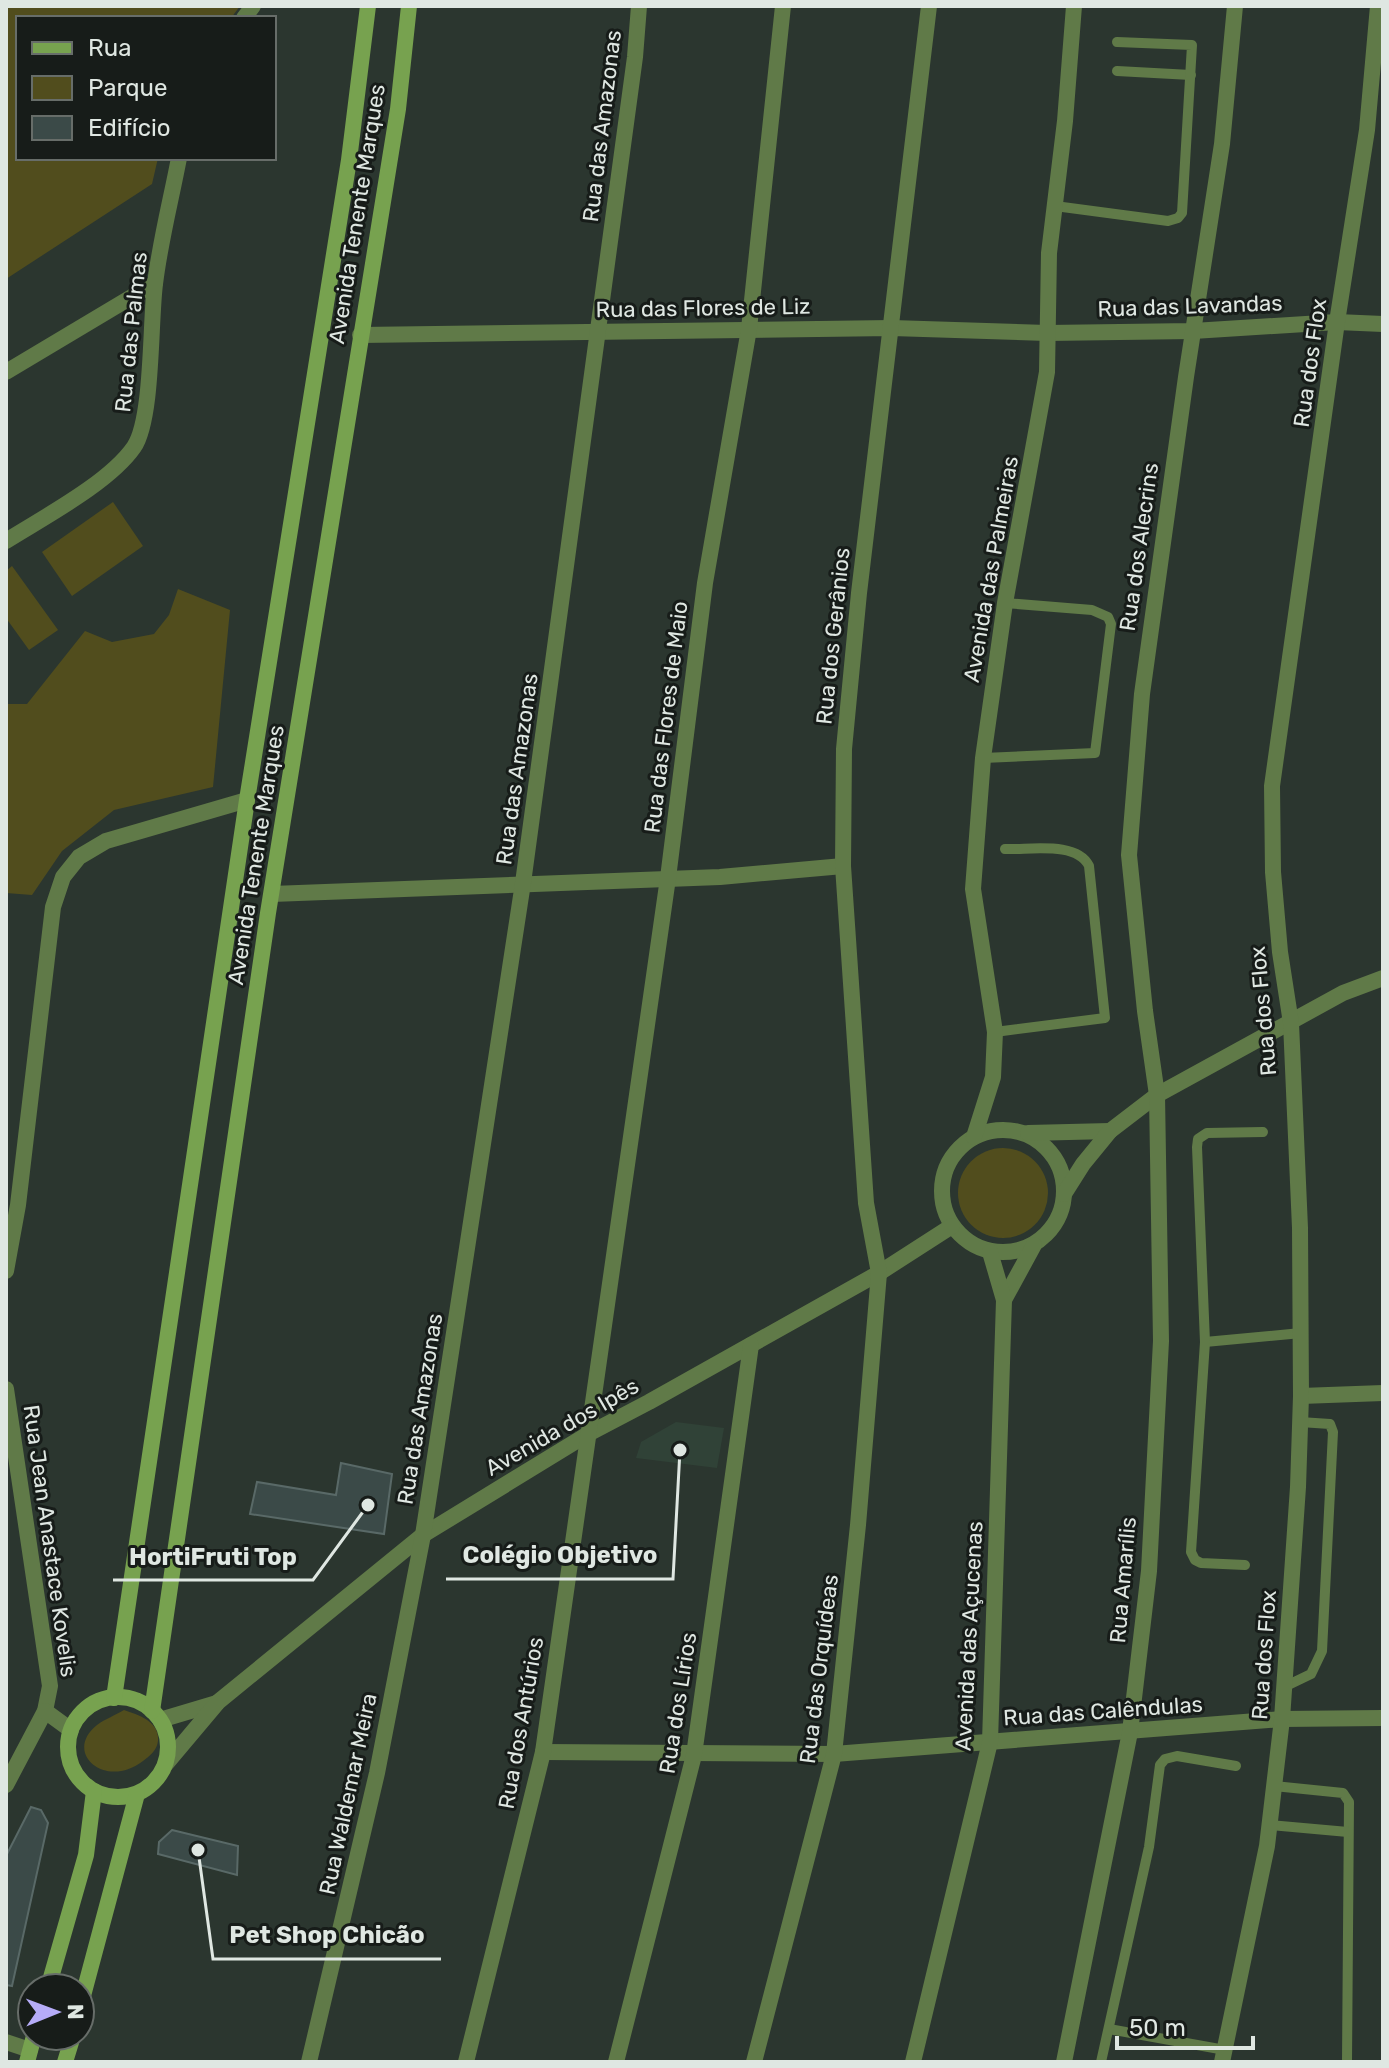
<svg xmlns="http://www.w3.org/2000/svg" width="1389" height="2068" font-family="Rubik,sans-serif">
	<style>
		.built { fill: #304237 }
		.green { fill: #514d1d }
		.building { fill: #3b4a48; stroke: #596967; stroke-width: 2 }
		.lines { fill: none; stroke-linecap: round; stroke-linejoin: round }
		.lane { stroke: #607a48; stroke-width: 10 }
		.street { stroke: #607a48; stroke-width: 16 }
		.secondary { stroke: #77a24f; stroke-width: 16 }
		.labels { text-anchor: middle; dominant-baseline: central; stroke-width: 6; stroke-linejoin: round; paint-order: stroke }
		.street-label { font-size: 22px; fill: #dfe7e2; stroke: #171c19 }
		.leader { fill: none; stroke: #dfe7e2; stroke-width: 3 }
		.callout-dot { fill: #dfe7e2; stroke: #171c19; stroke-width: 3 }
		.callout-label { font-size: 24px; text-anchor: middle; font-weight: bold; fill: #dfe7e2; stroke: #171c19; stroke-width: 6; stroke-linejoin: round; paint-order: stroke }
	</style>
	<rect width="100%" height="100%" fill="#2b362f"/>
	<path class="built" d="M676 1422 724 1428 717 1468 636 1458 641 1442Z"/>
	<g class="green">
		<path d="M6 6H240L231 18H18V158H158L152 184 6 279Z"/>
		<path d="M113 502 143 546 72 596 42 552Z"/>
		<path d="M12 566 58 630 29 650 6 618V571Z"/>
		<path d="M178 589 230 610 213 787 114 810 62 851 32 895 6 893V704H27L85 631 112 642 154 634 169 615Z"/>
		<circle cx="1003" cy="1193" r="45"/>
		<path d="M124 1710C139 1715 160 1722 158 1741 157 1750 150 1756 143 1761 106 1790 62 1753 97 1725 105 1719 116 1715 124 1710Z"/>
	</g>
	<g class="building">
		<path d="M341 1463 392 1474 384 1534 250 1514 257 1482 336 1495Z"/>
		<path d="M31 1807 41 1810 48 1823 12 1986 6 1985V1856Z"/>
		<path d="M172 1830 238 1846 237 1875 158 1854 159 1842Z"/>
	</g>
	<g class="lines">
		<g class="lane">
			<path d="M1117 71 1191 75"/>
			<path d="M1055 206 1168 221 1178 218 1182 213 1192 45 1117 42"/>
			<path d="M983 758 1095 753 1111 624 1108 617 1092 610 1005 603"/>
			<path d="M995 1032 1105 1018 1089 866C1077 841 1030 850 1005 849"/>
			<path d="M1205 1342 1301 1333"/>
			<path d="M1245 1565 1201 1563 1195 1560 1191 1552 1205 1342 1197 1147 1198 1139 1207 1133 1263 1132"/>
			<path d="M1284 1687 1311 1674 1322 1651 1333 1432 1330 1424 1300 1422"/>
			<path d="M1274 1786 1343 1793 1349 1802 1347 2062"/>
			<path d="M1269 1825 1348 1832"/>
			<path d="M1109 2029 1225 2050"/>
			<path d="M1101 2062 1149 1847 1160 1765 1165 1759 1177 1756 1236 1766"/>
		</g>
		<g class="street">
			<path d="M244 18 253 6"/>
			<path d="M360 335 892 328 1047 333 1193 331 1337 322 1383 324"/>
			<path d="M6 372 155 283"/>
			<path d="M6 541C44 517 109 483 134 447 153 419 150 323 155 284 160 242 171 200 179 158"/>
			<path d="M272 894 720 877 843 866"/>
			<circle cx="1003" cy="1191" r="61"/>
			<path d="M1028 1133 1110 1131"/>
			<path d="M974 1137 993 1077 995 1032 973 889 983 758 1005 603 1047 372 1049 253 1065 121 1074 6"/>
			<path d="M1064 1194 1083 1164 1110 1131 1157 1095 1343 993 1383 978"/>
			<path d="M6 1271 18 1205 53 907 63 877 79 857 106 841 247 800"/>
			<path d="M1004 1300 1034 1245"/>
			<path d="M6 1389 50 1686 45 1711 6 1785"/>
			<path d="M1301 1396 1383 1393"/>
			<path d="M45 1711 71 1730"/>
			<path d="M160 1720 217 1703"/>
			<path d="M543 1752 834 1754 1282 1719 1383 1718"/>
			<path d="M165 1765 218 1702 423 1535 588 1434 649 1402 879 1273 952 1226"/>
			<path d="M6 2042 30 2050"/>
			<path d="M309 2062 377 1773 423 1535 523 883 635 57 639 6"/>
			<path d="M466 2062 543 1752 668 878 705 583 749 329 783 6"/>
			<path d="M616 2062 694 1755 751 1345"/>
			<path d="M754 2062 834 1754 858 1525 879 1273 866 1203 843 866 844 749 859 593 929 6"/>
			<path d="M913 2062 990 1742 1004 1300 990 1252"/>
			<path d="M1064 2062 1130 1732 1149 1571 1161 1341 1157 1095 1145 1011 1129 855 1142 694 1186 377 1222 144 1235 6"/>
			<path d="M1222 2062 1267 1846 1282 1719 1298 1487 1301 1396 1300 1228 1291 1023 1280 952 1273 872 1272 786 1337 322 1367 130 1378 6"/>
		</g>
		<g class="secondary">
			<circle cx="118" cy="1747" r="50"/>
			<path d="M114 1698 247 800 349 160 368 6"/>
			<path d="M152 1711 268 913 398 109 409 6"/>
			<path d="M48 1988 86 1855 94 1791"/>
			<path d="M80 2007 137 1794"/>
			<path d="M27 2062 34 2036"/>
			<path d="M65 2062 73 2036"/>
		</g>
	</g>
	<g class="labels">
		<g class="street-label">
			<text transform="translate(602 126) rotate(-83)">Rua das Amazonas</text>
			<text transform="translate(357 214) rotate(-81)">Avenida Tenente Marques</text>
			<text transform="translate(1190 306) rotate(-2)">Rua das Lavandas</text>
			<text transform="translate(703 308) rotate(-1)">Rua das Flores de Liz</text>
			<text transform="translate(131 332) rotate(-84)">Rua das Palmas</text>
			<text transform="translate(1310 363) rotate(-82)">Rua dos Flox</text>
			<text transform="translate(1139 547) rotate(-82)">Rua dos Alecrins</text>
			<text transform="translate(991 569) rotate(-80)">Avenida das Palmeiras</text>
			<text transform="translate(833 636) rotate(-84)">Rua dos Gerânios</text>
			<text transform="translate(666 717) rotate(-83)">Rua das Flores de Maio</text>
			<text transform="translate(517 769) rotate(-82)">Rua das Amazonas</text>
			<text transform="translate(256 855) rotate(-81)">Avenida Tenente Marques</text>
			<text transform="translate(1263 1011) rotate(-95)">Rua dos Flox</text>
			<text transform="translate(420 1409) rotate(-81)">Rua das Amazonas</text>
			<text transform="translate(562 1427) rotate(-30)">Avenida dos Ipês</text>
			<text transform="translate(50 1541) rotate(82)">Rua Jean Anastace Kovelis</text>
			<text transform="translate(1123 1580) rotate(-85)">Rua Amarílis</text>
			<text transform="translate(969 1636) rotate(-87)">Avenida das Açucenas</text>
			<text transform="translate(1264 1655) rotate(-86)">Rua dos Flox</text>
			<text transform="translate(819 1669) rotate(-83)">Rua das Orquídeas</text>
			<text transform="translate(678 1703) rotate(-81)">Rua dos Lírios</text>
			<text transform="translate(1103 1711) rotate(-4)">Rua das Calêndulas</text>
			<text transform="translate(521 1723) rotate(-80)">Rua dos Antúrios</text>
			<text transform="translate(348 1794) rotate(-78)">Rua Waldemar Meira</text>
		</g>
	</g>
	<path class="leader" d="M680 1450L673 1579H446M368 1505L313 1580H113M198 1850L213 1959H441"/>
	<g class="callout-dot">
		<circle cx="680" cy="1450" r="8"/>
		<circle cx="368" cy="1505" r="8"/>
		<circle cx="198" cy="1850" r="8"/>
	</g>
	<g class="callout-label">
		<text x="560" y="1563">Colégio Objetivo</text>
		<text x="213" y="1565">HortiFruti Top</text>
		<text x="327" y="1943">Pet Shop Chicão</text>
	</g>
	<rect width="1389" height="2068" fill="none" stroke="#dfe7e2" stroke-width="16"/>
	<rect x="16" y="16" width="260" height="144" fill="#171c19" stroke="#676d69" stroke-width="2"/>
	<rect x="32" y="42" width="40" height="12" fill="#77a24f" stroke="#676d69" stroke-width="2"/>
	<text x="88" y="56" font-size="24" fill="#dfe7e2">Rua</text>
	<rect x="32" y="76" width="40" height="24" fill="#514d1d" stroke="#676d69" stroke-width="2"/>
	<text x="88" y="96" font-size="24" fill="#dfe7e2">Parque</text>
	<rect x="32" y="116" width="40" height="24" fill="#3b4a48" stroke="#676d69" stroke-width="2"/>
	<text x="88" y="136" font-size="24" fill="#dfe7e2">Edifício</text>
	<g transform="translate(56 2012) rotate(89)"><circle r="38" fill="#171c19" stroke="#676d69" stroke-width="2"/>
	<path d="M0-6L14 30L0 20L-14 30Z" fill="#b6acf8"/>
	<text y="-12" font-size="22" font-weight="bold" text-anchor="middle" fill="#dfe7e2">N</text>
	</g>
	<path d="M1117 2036v12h136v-12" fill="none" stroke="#dfe7e2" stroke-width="4"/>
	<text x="1129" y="2036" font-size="24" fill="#dfe7e2" stroke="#171c19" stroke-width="6" paint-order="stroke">50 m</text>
</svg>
